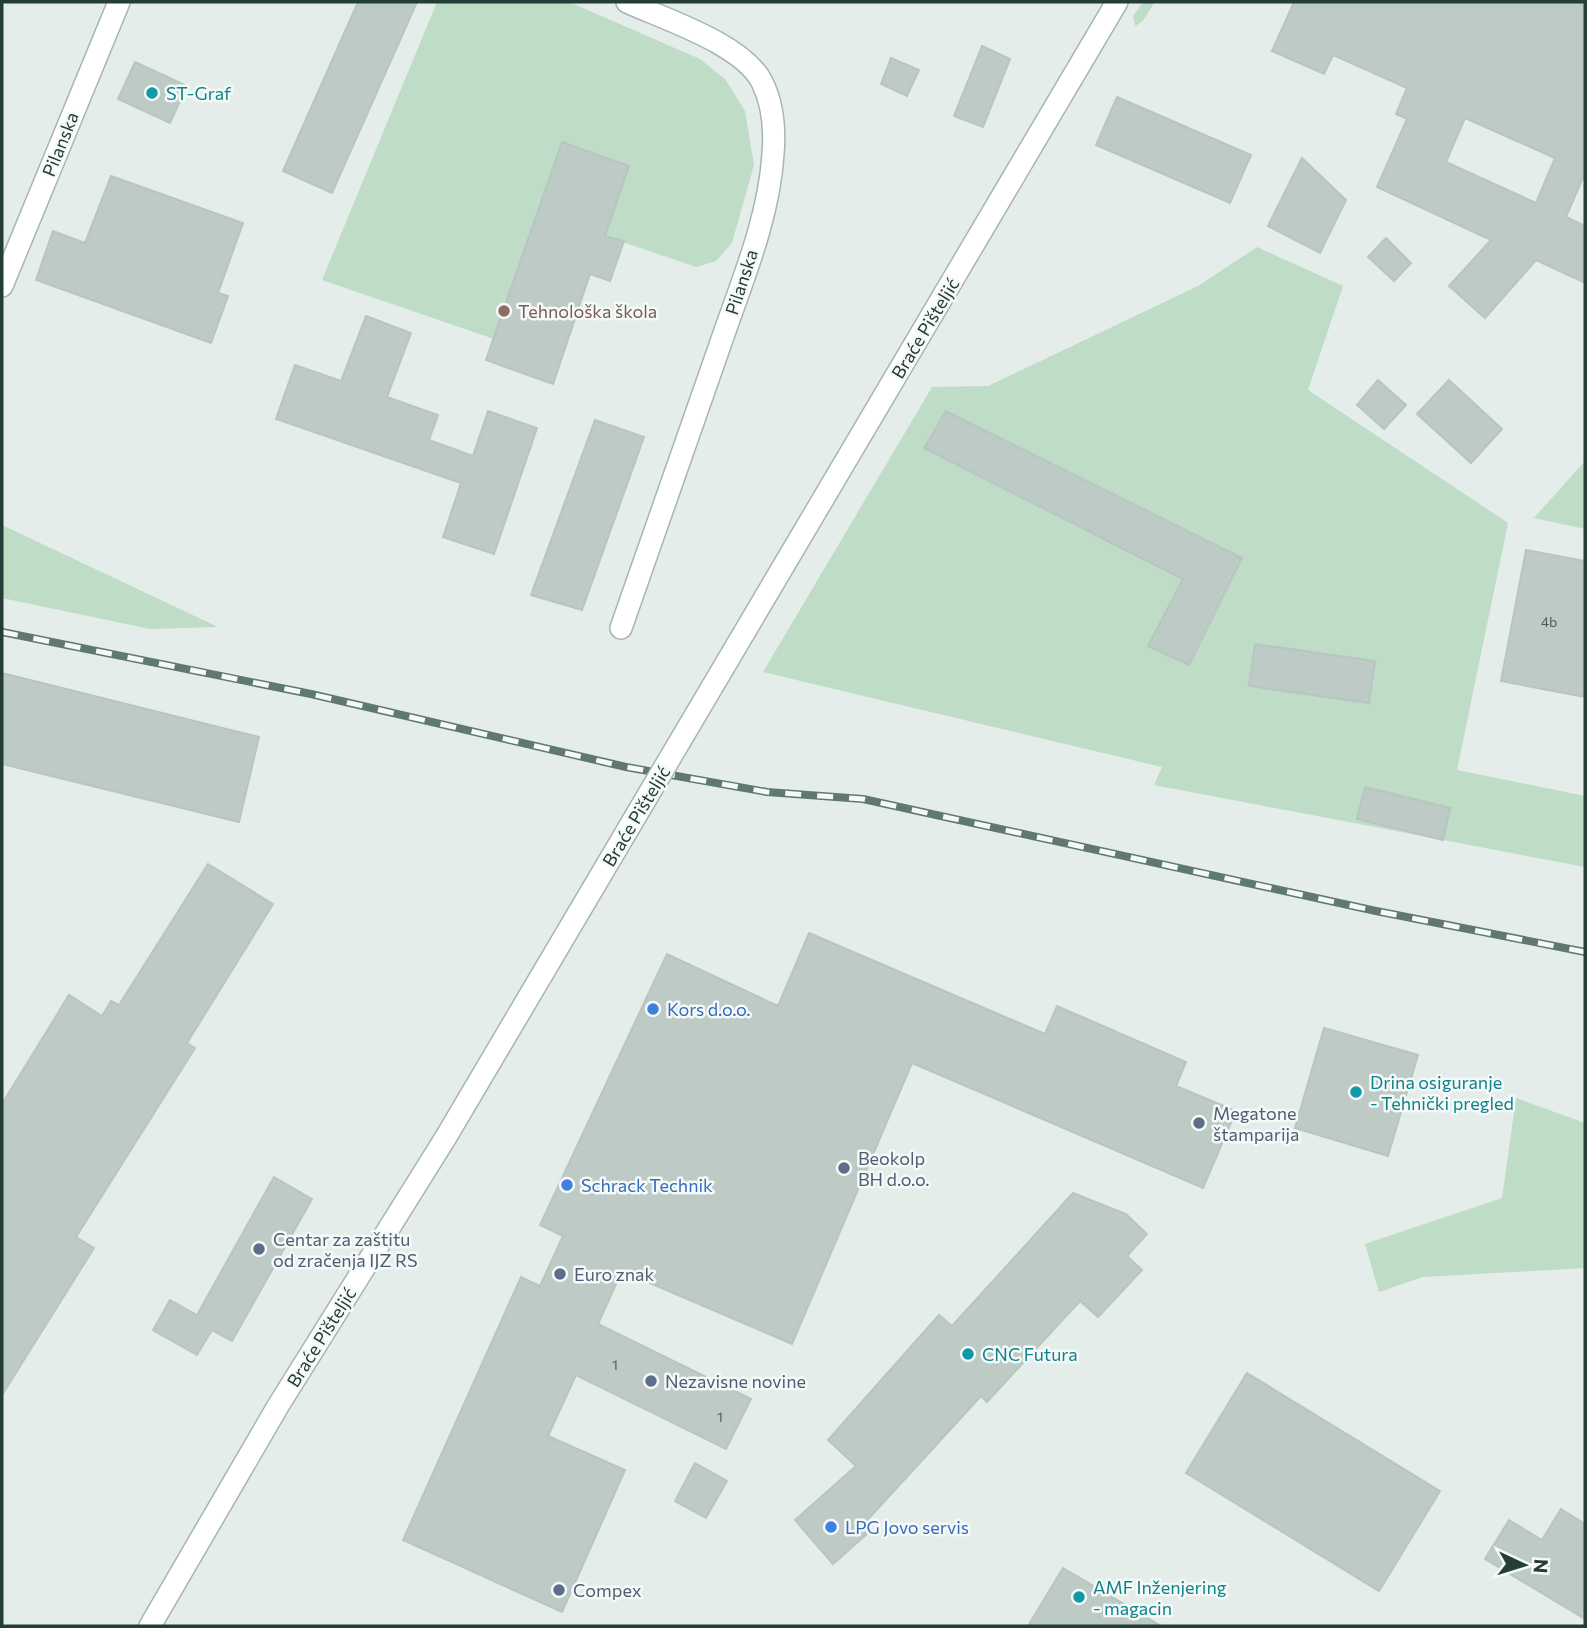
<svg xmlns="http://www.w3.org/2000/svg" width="1587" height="1628" font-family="Commissioner,sans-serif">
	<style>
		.green { fill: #bfdcc7 }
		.building { fill: #bdcac5; stroke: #b7c6c0; stroke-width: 2; fill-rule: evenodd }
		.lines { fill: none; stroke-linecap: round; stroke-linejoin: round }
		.minor-casing { stroke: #a7b5b0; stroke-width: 24 }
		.tertiary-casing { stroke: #a7b5b0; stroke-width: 24 }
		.minor { stroke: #fff; stroke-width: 21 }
		.tertiary { stroke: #fff; stroke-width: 21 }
		.rail-casing { stroke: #5f7972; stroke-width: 8 }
		.rail { stroke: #f5f9f7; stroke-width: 5; stroke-dasharray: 16; stroke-linecap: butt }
		.tertiary-bridge-casing { stroke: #a7b5b0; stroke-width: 24; stroke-linecap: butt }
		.tertiary-bridge { stroke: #fff; stroke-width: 21 }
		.culture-dot { fill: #0f9aa8; stroke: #f5f9f7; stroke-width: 2.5 }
		.education-dot { fill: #8d6e63; stroke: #f5f9f7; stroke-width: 2.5 }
		.shop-dot { fill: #3f7fe0; stroke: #f5f9f7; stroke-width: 2.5 }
		.service-dot { fill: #5c6f8a; stroke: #f5f9f7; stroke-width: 2.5 }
		.labels { text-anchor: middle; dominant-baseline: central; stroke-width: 5; stroke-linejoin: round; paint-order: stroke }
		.number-label { font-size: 14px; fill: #4b605a }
		.culture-label { font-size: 18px; fill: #0d838f; stroke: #f5f9f7; text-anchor: start }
		.street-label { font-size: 18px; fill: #253d37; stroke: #f5f9f7 }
		.education-label { font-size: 18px; fill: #785e54; stroke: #f5f9f7; text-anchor: start }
		.shop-label { font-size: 18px; fill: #366cbe; stroke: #f5f9f7; text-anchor: start }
		.service-label { font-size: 18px; fill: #4e5e75; stroke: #f5f9f7; text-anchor: start }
	</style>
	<rect width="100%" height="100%" fill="#e4ede9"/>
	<g class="green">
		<path d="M437 2H569L700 59 725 79 745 111 754 165 732 243 716 261 696 267 605 236 629 166 562 142 494 339 322 280Z"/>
		<path d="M1143 2H1155L1142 22 1135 26 1133 16Z"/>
		<path d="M1257 247 1343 286 1308 390 1508 523 1457 770 1585 796V867L1154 785 1162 767 763 672 932 387 988 386 1198 286Z"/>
		<path d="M1585 461V529L1534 518Z"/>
		<path d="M2 525 218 627 150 629 2 598Z"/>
		<path d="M1516 1098 1585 1123V1268L1423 1277 1379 1292 1365 1244 1502 1198Z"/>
	</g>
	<g class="building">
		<path d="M358 2H417L332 193 283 171Z"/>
		<path d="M1294 2H1585V173L1566 217 1585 226V283L1536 260 1485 318 1449 286 1491 240 1377 187 1407 119 1396 114 1407 88 1333 55 1324 74 1272 51ZM1465 118 1555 158 1536 203 1446 162Z"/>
		<path d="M982 46 1010 59 983 127 954 116Z"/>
		<path d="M891 58 919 70 907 96 881 84Z"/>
		<path d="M135 62 187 86 170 123 118 99Z"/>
		<path d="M1117 97 1251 155 1230 203 1096 145Z"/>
		<path d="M562 142 629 166 605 236 624 241 610 281 590 274 553 384 486 360Z"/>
		<path d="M1302 158 1346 200 1320 253 1268 226Z"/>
		<path d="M111 176 243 223 218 293 228 296 211 343 36 280 53 231 85 243Z"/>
		<path d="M1386 238 1411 263 1394 281 1368 257Z"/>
		<path d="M366 316 411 333 387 397 438 415 429 440 473 456 488 411 537 428 494 554 443 537 461 483 276 419 295 365 341 381Z"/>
		<path d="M1378 380 1406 405 1384 429 1357 405Z"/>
		<path d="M1449 380 1502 429 1471 463 1417 414Z"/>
		<path d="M946 411 1242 558 1189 665 1148 646 1183 579 924 448Z"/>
		<path d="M595 420 644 437 582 610 531 595Z"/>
		<path d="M1526 550 1585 561V697L1501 681Z"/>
		<path d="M1255 644 1375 661 1369 703 1249 686Z"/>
		<path d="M2 673 259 737 239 822 2 764Z"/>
		<path d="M1365 787 1450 808 1443 840 1357 819Z"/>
		<path d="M208 864 273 904 187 1043 195 1048 76 1237 94 1248 2 1395V1104L69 995 102 1016 111 1001 119 1005Z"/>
		<path d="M809 933 1045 1034 1057 1006 1186 1062 1176 1086 1236 1111 1203 1188 912 1063 792 1344 622 1271 598 1324 751 1399 726 1449 576 1375 548 1436 625 1470 562 1612 403 1540 521 1277 540 1286 563 1236 540 1225 667 954 778 1006Z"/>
		<path d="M1324 1028 1418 1055 1388 1156 1295 1128Z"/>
		<path d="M274 1177 312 1199 232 1341 212 1330 197 1355 153 1330 170 1300 197 1315Z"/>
		<path d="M1073 1193 1126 1214 1147 1234 1127 1256 1142 1270 1098 1317 1080 1301 987 1402 981 1396 861 1527 867 1534 833 1564 795 1520 856 1466 828 1440 939 1315 952 1326Z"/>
		<path d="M1247 1373 1440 1491 1379 1591 1186 1473Z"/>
		<path d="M695 1463 727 1481 706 1518 675 1501Z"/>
		<path d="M1561 1509 1585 1524V1619L1485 1559 1509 1520 1542 1540Z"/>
		<path d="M1063 1568 1161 1626H1028Z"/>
	</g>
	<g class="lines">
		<defs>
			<g id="minor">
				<path d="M2 286 119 2"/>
				<path d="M621 628C654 535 686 441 719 348 740 286 769 220 773 154 775 130 773 104 762 82 743 44 664 19 627 2"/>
			</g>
			<g id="tertiary">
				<path d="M1046 122 1117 2"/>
				<path d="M150 1626 278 1406 446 1137"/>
			</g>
		</defs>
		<use href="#minor" class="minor-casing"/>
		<use href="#tertiary" class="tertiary-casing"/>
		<use href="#minor" class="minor"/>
		<use href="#tertiary" class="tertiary"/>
		<defs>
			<path id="rail" d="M2 632 311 694 626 767 767 792 863 799 1376 911 1585 952"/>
		</defs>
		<use href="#rail" class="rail-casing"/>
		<use href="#rail" class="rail"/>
		<defs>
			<path id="tertiary-bridge" d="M446 1137 1046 122"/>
		</defs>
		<use href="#tertiary-bridge" class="tertiary-bridge-casing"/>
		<use href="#tertiary-bridge" class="tertiary-bridge"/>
	</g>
	<g class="culture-dot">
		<circle cx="152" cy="93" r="7"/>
		<circle cx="1356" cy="1092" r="7"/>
		<circle cx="968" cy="1354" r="7"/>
		<circle cx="1079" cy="1597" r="7"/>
	</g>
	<circle class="education-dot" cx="504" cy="311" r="7"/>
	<g class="shop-dot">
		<circle cx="653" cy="1009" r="7"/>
		<circle cx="567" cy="1185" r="7"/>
		<circle cx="831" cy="1527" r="7"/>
	</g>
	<g class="service-dot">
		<circle cx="1199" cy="1123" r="7"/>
		<circle cx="844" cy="1168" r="7"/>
		<circle cx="259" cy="1249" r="7"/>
		<circle cx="560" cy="1274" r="7"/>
		<circle cx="651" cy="1381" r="7"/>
		<circle cx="559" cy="1590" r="7"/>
	</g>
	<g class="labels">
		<g class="number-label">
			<text x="1549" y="621">4b</text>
			<text x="615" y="1364">1</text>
			<text x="720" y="1416">1</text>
		</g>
		<g class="culture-label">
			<text x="166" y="93">ST-Graf</text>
			<text x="1370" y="1082">Drina osiguranje<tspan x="1370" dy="21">- Tehnički pregled</tspan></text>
			<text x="982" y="1354">CNC Futura</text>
			<text x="1093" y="1587">AMF Inženjering<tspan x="1093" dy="21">- magacin</tspan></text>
		</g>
		<g class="street-label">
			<text transform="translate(60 144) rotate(-68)">Pilanska</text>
			<text transform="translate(741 282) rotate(-72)">Pilanska</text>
			<text transform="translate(925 328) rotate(-59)">Braće Pišteljić</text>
			<text transform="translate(636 816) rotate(-59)">Braće Pišteljić</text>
			<text transform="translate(321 1337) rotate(-58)">Braće Pišteljić</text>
		</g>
		<g class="education-label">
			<text x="518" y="311">Tehnološka škola</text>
		</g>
		<g class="shop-label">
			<text x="667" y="1009">Kors d.o.o.</text>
			<text x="581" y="1185">Schrack Technik</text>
			<text x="845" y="1527">LPG Jovo servis</text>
		</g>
		<g class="service-label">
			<text x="1213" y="1113">Megatone<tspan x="1213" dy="21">štamparija</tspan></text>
			<text x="858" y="1158">Beokolp<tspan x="858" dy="21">BH d.o.o.</tspan></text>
			<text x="273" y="1239">Centar za zaštitu<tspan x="273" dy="21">od zračenja IJZ RS</tspan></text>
			<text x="574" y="1274">Euro znak</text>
			<text x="665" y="1381">Nezavisne novine</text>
			<text x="573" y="1590">Compex</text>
		</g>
	</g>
	<rect width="1587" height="1628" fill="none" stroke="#253d37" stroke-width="7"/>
	<g transform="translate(1524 1565) rotate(94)" stroke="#f5f9f7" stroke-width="5" paint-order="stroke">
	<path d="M0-5L12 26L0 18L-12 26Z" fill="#253d37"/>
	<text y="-10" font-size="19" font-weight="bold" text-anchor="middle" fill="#253d37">N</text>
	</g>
</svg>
